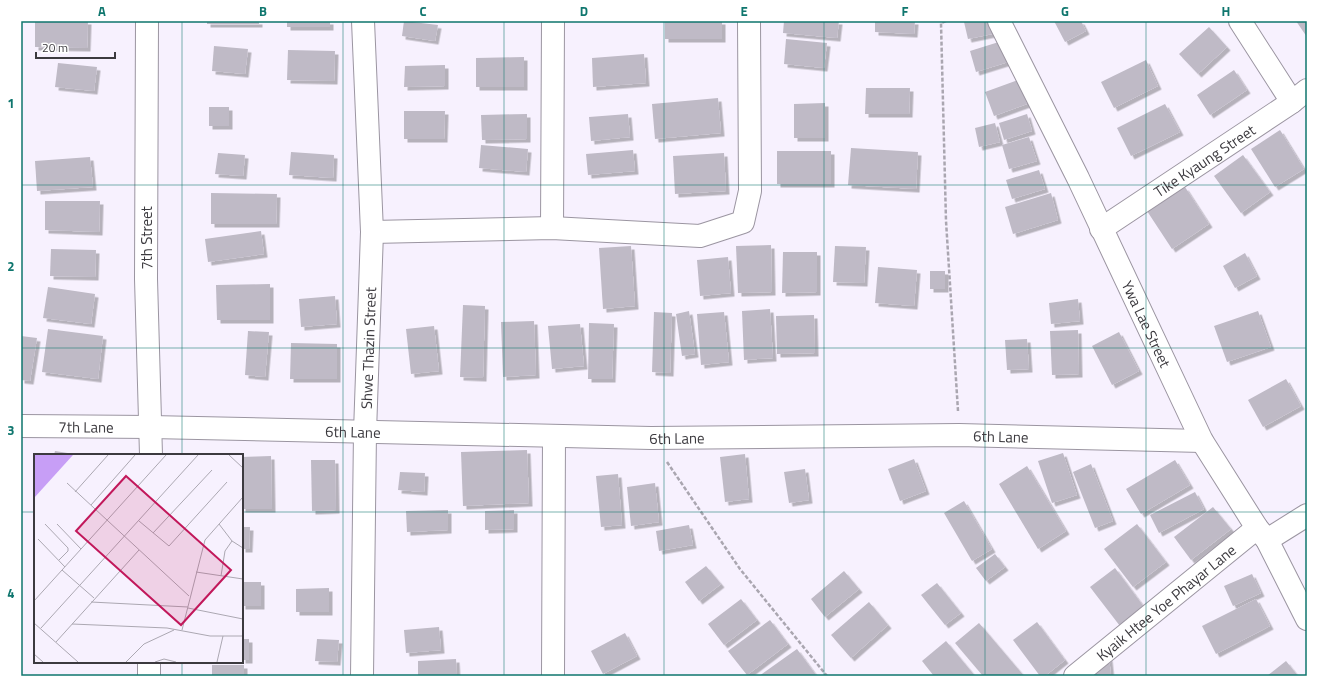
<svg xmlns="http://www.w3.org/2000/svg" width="1328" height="697" font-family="'Titillium Web',sans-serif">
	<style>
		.building { fill: #bfbac6; filter: url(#shadow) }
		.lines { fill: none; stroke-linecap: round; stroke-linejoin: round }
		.street-casing { stroke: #9b95a1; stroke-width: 24 }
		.secondary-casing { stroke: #9b95a1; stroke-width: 24 }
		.path { stroke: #aaa6b0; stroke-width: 2.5; stroke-dasharray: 4 2; stroke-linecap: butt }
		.street { stroke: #fff; stroke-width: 22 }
		.secondary { stroke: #fff; stroke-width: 22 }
		.grid { fill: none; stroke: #0f766e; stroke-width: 1; stroke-opacity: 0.55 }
		.labels { text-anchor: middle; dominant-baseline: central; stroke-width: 3.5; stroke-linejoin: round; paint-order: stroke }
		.street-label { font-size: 15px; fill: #3c3a3f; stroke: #fff }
		.inset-road { fill: none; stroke: #aca8b2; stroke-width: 1 }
		.view { fill: #c2185b; fill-opacity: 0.15; stroke: #c2185b; stroke-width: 2 }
		.inset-edge { fill: none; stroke: #3c3a3f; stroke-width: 2 }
		.neatline { fill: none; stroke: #0f766e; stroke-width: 1.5 }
		.grid-label { font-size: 13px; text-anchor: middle; font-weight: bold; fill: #0f766e }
	</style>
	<defs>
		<filter id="shadow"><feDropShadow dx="3.5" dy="3.5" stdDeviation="0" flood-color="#0004"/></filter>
	</defs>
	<rect width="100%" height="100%" fill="#f7f1fe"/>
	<g class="building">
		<path d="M35 21H88L87 48 35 47Z"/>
		<rect x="207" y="21" width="52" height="3"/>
		<rect x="287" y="21" width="43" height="6"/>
		<path d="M404 21 438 25 435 41 402 36Z"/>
		<rect x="665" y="21" width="57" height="18"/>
		<path d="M784 21H839L837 38 783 33Z"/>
		<path d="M875 21H915L914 34 875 32Z"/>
		<path d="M971 21H994L997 33 968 39 964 22Z"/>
		<path d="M1054 21H1081L1086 31 1065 42Z"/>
		<path d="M1296 21H1307V37Z"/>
		<path d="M1209 27 1227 47 1198 74 1179 54Z"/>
		<path d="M786 39 827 43 824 68 784 64Z"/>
		<path d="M1002 41 1008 62 976 72 970 51Z"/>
		<path d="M214 46 248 49 245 74 212 71Z"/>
		<path d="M288 50 335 51 334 81 287 80Z"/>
		<path d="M644 54 646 83 593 87 592 58Z"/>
		<path d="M524 57V87H476V58Z"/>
		<path d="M1146 60 1158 86 1114 108 1101 82Z"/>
		<path d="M58 63 97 67 94 91 55 87Z"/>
		<path d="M445 65V86L404 87 405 66Z"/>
		<path d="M1234 70 1247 90 1210 115 1197 95Z"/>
		<path d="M1018 80 1027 104 994 116 985 92Z"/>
		<path d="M866 88H910L909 114H865Z"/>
		<path d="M718 98 721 133 655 139 652 104Z"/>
		<path d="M825 103V138H794V104Z"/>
		<path d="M1165 104 1180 132 1131 156 1117 128Z"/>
		<rect x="209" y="107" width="20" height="19"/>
		<path d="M404 111H445L444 139H404Z"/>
		<path d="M527 114V139L482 140 481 115Z"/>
		<path d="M628 114 630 137 591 141 589 117Z"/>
		<path d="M1027 114 1032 131 1004 140 999 123Z"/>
		<path d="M995 123 1000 142 979 147 975 128Z"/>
		<path d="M1280 130 1304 169 1275 187 1251 149Z"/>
		<path d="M1029 137 1037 161 1009 169 1002 145Z"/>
		<path d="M481 145 528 149 526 172 479 168Z"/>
		<path d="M851 148 918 152 916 189 848 185Z"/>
		<path d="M633 150 635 171 588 175 586 154Z"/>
		<rect x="777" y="151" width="54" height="33"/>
		<path d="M291 152 334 155 333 178 289 175Z"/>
		<path d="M218 153 245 155 243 176 215 174Z"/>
		<path d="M724 153 726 191 675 194 673 156Z"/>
		<path d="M1243 155 1270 192 1241 213 1214 176Z"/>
		<path d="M90 157 93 187 37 191 35 161Z"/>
		<path d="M1039 170 1045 189 1012 199 1006 180Z"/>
		<path d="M1185 187 1209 224 1172 249 1147 211Z"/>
		<path d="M211 193 277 194 276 224H211Z"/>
		<path d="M1051 193 1058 220 1013 234 1005 207Z"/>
		<path d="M45 201H100L99 232 45 230Z"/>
		<path d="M261 231 264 254 208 262 205 239Z"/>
		<path d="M771 245 772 292 738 293 736 246Z"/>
		<path d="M631 246 635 306 603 309 599 248Z"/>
		<path d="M835 246 866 247 864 283 833 282Z"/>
		<path d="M51 249 96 250 95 277 50 276Z"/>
		<path d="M783 252H817V292L782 293Z"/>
		<path d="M1245 253 1257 276 1235 288 1223 266Z"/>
		<path d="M728 257 731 293 700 296 697 260Z"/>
		<path d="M878 267 917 270 914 306 875 303Z"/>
		<rect x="930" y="271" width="15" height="18"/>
		<path d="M270 284V320H217L216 285Z"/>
		<path d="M48 287 95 294 91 324 43 318Z"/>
		<path d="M335 296 337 324 301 327 299 299Z"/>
		<path d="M1078 299 1080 321 1051 324 1049 303Z"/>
		<path d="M463 305 485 306 483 378 460 377Z"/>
		<path d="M770 309 773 358 744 360 742 311Z"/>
		<path d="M689 311 695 354 682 356 676 314Z"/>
		<path d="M1258 311 1271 347 1227 362 1214 326Z"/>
		<path d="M654 312 672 313 670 373 652 372Z"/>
		<path d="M724 312 729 362 701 365 697 314Z"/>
		<path d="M814 315 815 353 777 354 776 316Z"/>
		<path d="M534 321 536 375 503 377 501 322Z"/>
		<path d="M589 323 614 324 612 379H588Z"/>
		<path d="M580 324 584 366 552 369 548 326Z"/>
		<path d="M434 326 439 371 411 374 406 329Z"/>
		<path d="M48 329 103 336 98 379 42 372Z"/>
		<path d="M1078 330 1079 374 1052 375 1050 331Z"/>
		<path d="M248 331 269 332 265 377 245 375Z"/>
		<path d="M1119 332 1139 371 1112 385 1092 346Z"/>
		<path d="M21 336 37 338 30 381 21 380Z"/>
		<path d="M1027 339 1029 369 1007 370 1005 340Z"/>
		<path d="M291 343 337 344V379H290Z"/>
		<path d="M1286 379 1301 406 1263 427 1248 400Z"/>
		<path d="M527 450 529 503 463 506 461 452Z"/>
		<path d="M55 451 74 454V455H54Z"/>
		<path d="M1063 453 1077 495 1052 503 1038 461Z"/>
		<path d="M745 454 749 499 725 502 720 457Z"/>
		<path d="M271 456 272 509H242V457Z"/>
		<path d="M914 459 926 491 900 501 888 469Z"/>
		<path d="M311 460H335L336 510 312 511Z"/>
		<path d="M1175 460 1190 485 1141 514 1126 489Z"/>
		<path d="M1091 464 1113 521 1095 528 1073 472Z"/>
		<path d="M1027 466 1066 531 1038 549 999 484Z"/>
		<path d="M805 469 809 500 789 503 784 472Z"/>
		<path d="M400 472 425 473 424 492 398 490Z"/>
		<path d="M618 474 622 525 601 527 596 476Z"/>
		<path d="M655 483 659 522 631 526 627 487Z"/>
		<path d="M1195 492 1204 509 1159 533 1150 515Z"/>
		<path d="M964 501 992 549 972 561 944 513Z"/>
		<path d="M1213 507 1231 529 1191 560 1174 537Z"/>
		<path d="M448 510V530L407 532 406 511Z"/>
		<path d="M514 510V529L485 530V511Z"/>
		<path d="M1137 524 1166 562 1133 587 1104 549Z"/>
		<path d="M689 525 693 545 659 551 656 531Z"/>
		<path d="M242 527H250L249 549H242Z"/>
		<path d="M995 554 1005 567 986 581 976 568Z"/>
		<path d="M706 566 721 584 699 601 685 582Z"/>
		<path d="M1115 568 1144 607 1120 626 1090 587Z"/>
		<path d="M844 571 859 589 825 617 811 599Z"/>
		<path d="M1252 574 1261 593 1233 606 1224 586Z"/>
		<rect x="242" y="582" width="19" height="24"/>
		<path d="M937 583 961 613 945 625 921 595Z"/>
		<path d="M329 588V612H296V589Z"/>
		<path d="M741 599 757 620 724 645 708 624Z"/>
		<path d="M1256 599 1270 626 1216 654 1202 626Z"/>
		<path d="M869 602 888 625 851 658 831 635Z"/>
		<path d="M770 620 788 644 747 675 728 651Z"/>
		<path d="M1037 622 1065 660 1045 676H1040L1013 640Z"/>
		<path d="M979 623 1024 676H983L955 643Z"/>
		<path d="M439 627 441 650 406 653 404 630Z"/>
		<path d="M625 633 637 656 603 674 591 651Z"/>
		<rect x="242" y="639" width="7" height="21"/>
		<path d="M317 639 339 640 337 662 315 661Z"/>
		<path d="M946 641 975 676H934L922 661Z"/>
		<path d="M797 649 816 675 759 676Z"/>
		<path d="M1109 657 1111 676H1088Z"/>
		<path d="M456 659 457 676H418V661Z"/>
		<path d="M1286 661 1298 676H1267Z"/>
		<rect x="212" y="665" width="32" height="11"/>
	</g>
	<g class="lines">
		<defs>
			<g id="street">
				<path id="s1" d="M999 21 1078 178 1202 441 1257 528 1267 540 1307 619"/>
				<path d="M1240 21 1292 102"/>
				<path d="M552 228 553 21"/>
				<path id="s2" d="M1101 229 1292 102 1307 90"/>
				<path d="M372 232 552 228 700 236 743 222 750 191 749 21"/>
				<path id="s3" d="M21 426 151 427 651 438 959 435 1202 441"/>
				<path d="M1267 540 1307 515"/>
				<path id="s4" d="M362 676 365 432 372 232 363 21"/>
				<path d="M553 676 554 436"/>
				<path id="s5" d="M1075 676 1257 528"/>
			</g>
			<g id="secondary">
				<path d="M147 21 146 279 151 455"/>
				<path d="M149 676V662"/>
			</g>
		</defs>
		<use href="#street" class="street-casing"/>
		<use href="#secondary" class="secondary-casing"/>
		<g class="path">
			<path d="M946 21 941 23 946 221 958 411"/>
			<path d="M667 462 740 569 827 676"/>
		</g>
		<use href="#street" class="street"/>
		<use href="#secondary" class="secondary"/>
	</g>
	<path class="grid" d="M182 21V455M343 21V676M504 21V676M664 21V676M824 21V676M985 21V676M1146 21V676M21 185H1307M21 348H1307M21 512H35M242 512H1307M182 662V676"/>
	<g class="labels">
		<g class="street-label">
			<text stroke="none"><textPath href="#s2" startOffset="124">Tike Kyaung Street</textPath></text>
			<text transform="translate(146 238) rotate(-90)">7th Street</text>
			<text stroke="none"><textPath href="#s1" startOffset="337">Ywa Lae Street</textPath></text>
			<text stroke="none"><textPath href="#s4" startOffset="328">Shwe Thazin Street</textPath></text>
			<text stroke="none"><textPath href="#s3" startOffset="65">7th Lane</textPath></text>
			<text stroke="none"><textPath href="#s3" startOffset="332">6th Lane</textPath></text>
			<text stroke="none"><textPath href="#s3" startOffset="980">6th Lane</textPath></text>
			<text stroke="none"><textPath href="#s3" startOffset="656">6th Lane</textPath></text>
			<text stroke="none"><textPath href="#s5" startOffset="117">Kyaik Htee Yoe Phayar Lane</textPath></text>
		</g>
	</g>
	<g transform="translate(34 454)">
		<rect width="209" height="209" fill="#f7f1fe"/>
		<path d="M0 1H39L0 44Z" fill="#c79ef6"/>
		<path class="inset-road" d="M195 1 209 14M33 29 155 142M41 38 74 1M57 51 101 1M105 67 135 92 193 28M11 70 34 94V97L25 106M23 70 47 95M185 70 198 87 209 94M119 79 178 16M4 85 31 113M28 116 60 144M162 118 209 125M187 122 191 97 198 87M0 147 132 1M57 148 154 153M154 154 209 165M0 169 44 208M38 170 133 174 176 182H209M7 174 164 1M148 176 171 86 209 43M22 188 105 96M0 200 9 208M92 208 110 190 140 176M121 208 130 205 142 208M183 208 189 182"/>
		<path class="view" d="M92 22 197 116 147 171 42 77Z"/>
		<rect width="209" height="209" class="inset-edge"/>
	</g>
	<rect width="1328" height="697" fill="none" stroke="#ffffff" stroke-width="44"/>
	<path d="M36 52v6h79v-6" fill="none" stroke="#3c3a3f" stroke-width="2"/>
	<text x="42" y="52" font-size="12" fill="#3c3a3f" stroke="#ffffff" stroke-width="3" paint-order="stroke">20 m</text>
	<rect x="22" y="22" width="1284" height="653" class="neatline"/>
	<g class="grid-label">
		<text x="102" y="16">A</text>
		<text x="263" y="16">B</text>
		<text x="423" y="16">C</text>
		<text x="584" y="16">D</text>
		<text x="744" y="16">E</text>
		<text x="905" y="16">F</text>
		<text x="1065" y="16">G</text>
		<text x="1226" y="16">H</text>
		<text x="11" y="108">1</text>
		<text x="11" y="271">2</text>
		<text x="11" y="435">3</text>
		<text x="11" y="598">4</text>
	</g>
</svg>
